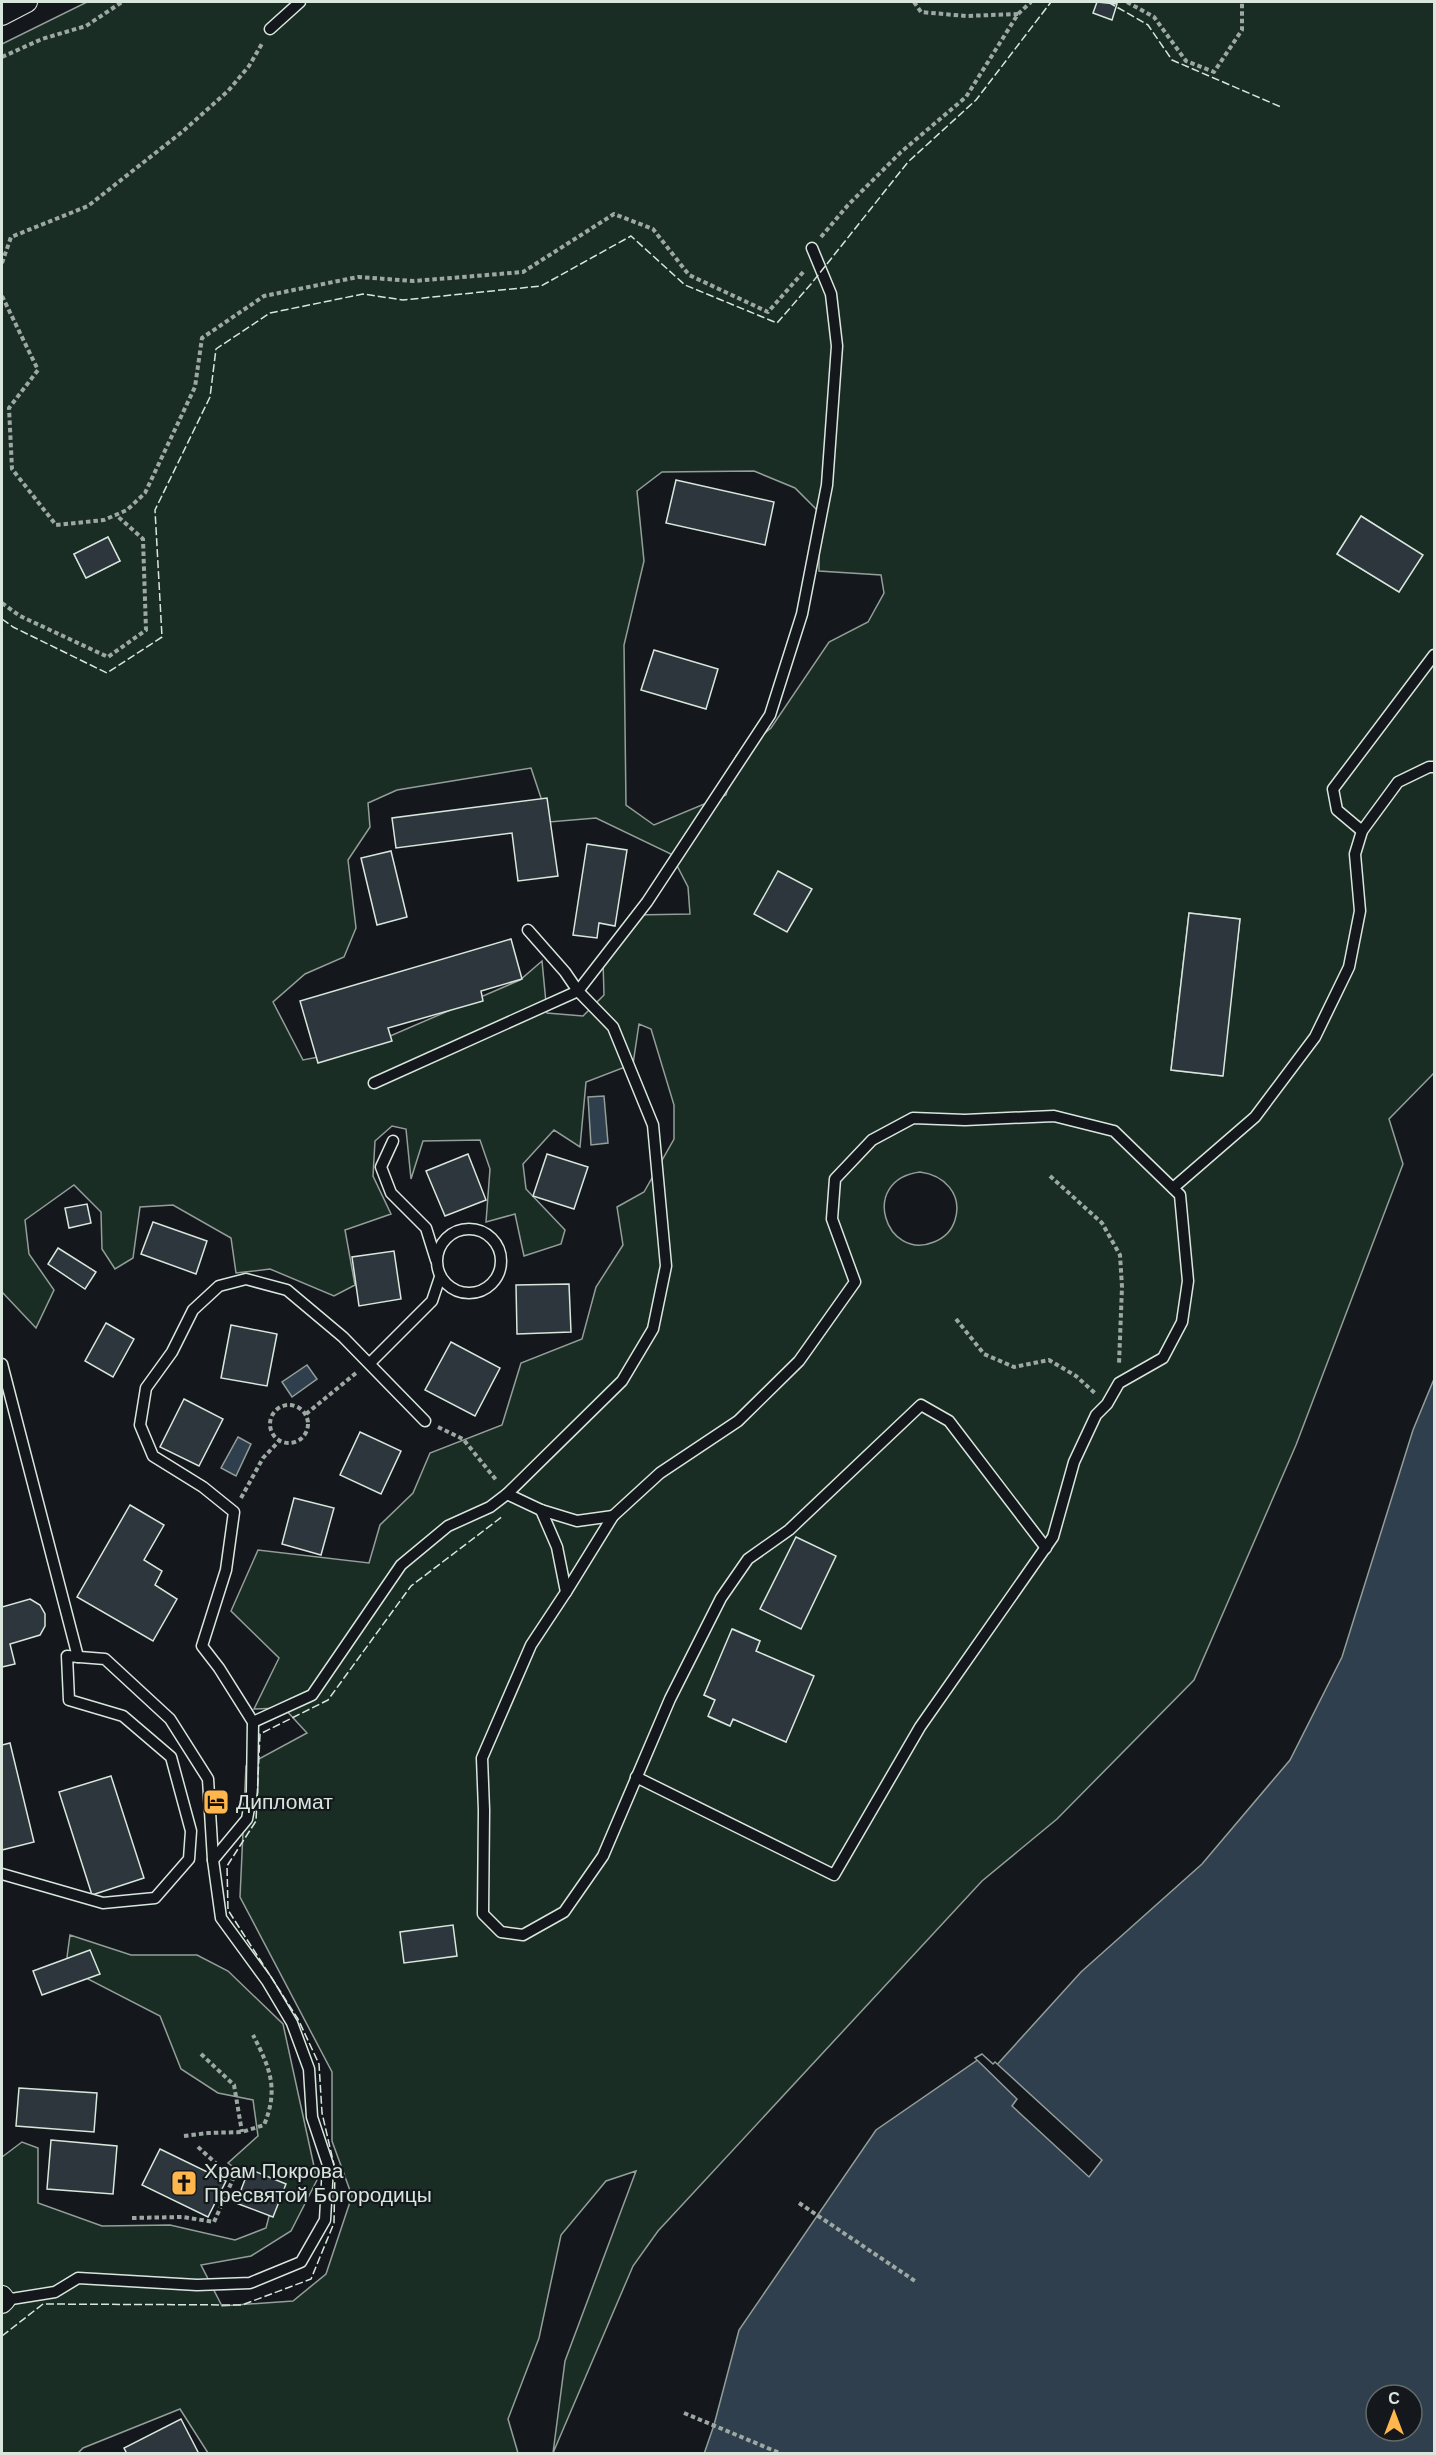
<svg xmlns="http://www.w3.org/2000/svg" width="1436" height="2455" font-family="'DM Sans',sans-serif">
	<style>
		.green { fill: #1a2d24; stroke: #939e99; stroke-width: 1.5; fill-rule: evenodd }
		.water { fill: #2f3f4d; stroke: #939e99; stroke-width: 1.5; fill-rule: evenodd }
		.pier { fill: #14181c; stroke: #939e99; stroke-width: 1.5 }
		.building { fill: #2c363c; stroke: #d8e6dc; stroke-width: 1.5 }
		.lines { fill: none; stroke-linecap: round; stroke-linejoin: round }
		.lane-casing { stroke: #d8e6dc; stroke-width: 13 }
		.street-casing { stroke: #d8e6dc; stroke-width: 22 }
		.path { stroke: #9da8a2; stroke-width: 4; stroke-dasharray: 4.5 3; stroke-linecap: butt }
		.lane { stroke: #14181c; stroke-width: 10 }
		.street { stroke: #14181c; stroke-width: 20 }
		.fence { stroke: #d8e6dc; stroke-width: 1.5; stroke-dasharray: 8 3; stroke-linecap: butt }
		.labels { text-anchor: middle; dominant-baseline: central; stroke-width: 4.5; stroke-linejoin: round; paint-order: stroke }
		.poi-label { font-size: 21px; fill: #d8e6dc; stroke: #14181c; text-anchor: start }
	</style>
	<rect width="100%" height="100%" fill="#14181c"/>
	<path class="green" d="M87 2H1434V1073L1389 1119 1403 1164 1296 1445 1194 1680 1057 1819 982 1881 658 2231 633 2266 553 2453 565 2361 636 2171 606 2181 561 2235 539 2338 508 2419 518 2453H208L180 2409 83 2448 78 2453 2 2454V2157L22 2142 38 2148V2203L102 2226 170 2225 235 2240 266 2228 274 2197 228 2163 258 2136 253 2100 218 2093 181 2069 160 2016 84 1977 67 1957 70 1935 131 1955H197L228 1971 283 2024 317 2180 291 2231 251 2256 201 2265 222 2306 293 2301 326 2274 352 2196 332 2141V2072L240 1897 246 1766 307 1733 284 1708 254 1709 279 1658 231 1611 258 1550 369 1563 380 1525 413 1493 430 1453 502 1425 521 1363 582 1339 596 1287 623 1245 617 1207 644 1192 674 1139V1105L651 1029 639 1024 633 1064 586 1082 580 1147 554 1130 523 1164 526 1189 565 1230 561 1244 524 1256 515 1214 486 1222 490 1169 480 1140 423 1141 411 1179 406 1129 392 1126 375 1141 373 1176 391 1214 345 1230 355 1285 334 1296 270 1269 236 1273 231 1238 173 1205 140 1207 133 1258 115 1269 102 1249 101 1212 74 1185 25 1220 29 1254 54 1290 36 1328 2 1292V44ZM754 471 795 488 819 512V571L881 575 884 593 868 622 829 642 771 728 736 756 726 795 654 825 626 805 624 645 644 561 637 491 662 472ZM1361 516 1422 555 1399 592 1337 554ZM108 537 120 561 86 578 74 554ZM531 768 549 822 596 818 671 854 688 887 690 914 633 915 603 961 604 995 583 1016 547 1013 542 961 520 980 360 1049 303 1060 273 1002 305 974 344 957 356 928 348 860 370 827 368 803 397 790ZM1189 913 1240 919 1222 1076 1171 1070ZM920 1172C944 1175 963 1194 955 1220 952 1230 944 1238 934 1242 886 1262 858 1180 920 1172ZM733 1629 760 1641 756 1651 786 1742 733 1719 730 1726 709 1717 715 1700 704 1695Z"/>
	<g class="water">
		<path d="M604 1096 608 1143 591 1145 588 1097Z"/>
		<path d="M307 1365 317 1379 292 1397 282 1382Z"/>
		<path d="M1434 1379V2453L704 2454 714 2425 739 2330 876 2130 982 2057 994 2068 1081 1972 1202 1864 1290 1760 1342 1657 1413 1430ZM1376 2395H1412V2431H1376Z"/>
		<path d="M238 1437 251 1444 236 1476 221 1468Z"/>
	</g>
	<path class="pier" d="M982 2054 993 2064 995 2062 1102 2160 1089 2177 1012 2106 1017 2099 975 2058Z"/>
	<g class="building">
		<path d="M1097 2 1117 4 1112 20 1093 13Z"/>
		<path d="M676 480 774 502 765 545 666 523Z"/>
		<path d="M1361 516 1423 555 1399 592 1337 554Z"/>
		<path d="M108 537 120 561 86 578 74 554Z"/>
		<path d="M654 650 718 669 706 709 641 690Z"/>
		<path d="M547 798 558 876 518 881 512 833 396 848 392 818Z"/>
		<path d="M587 844 627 850 615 926 599 923 597 938 573 935Z"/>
		<path d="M391 851 407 917 377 925 361 858Z"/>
		<path d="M778 871 812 889 787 932 754 914Z"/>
		<path d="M1189 913 1240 919 1223 1076 1171 1070Z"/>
		<path d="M511 939 522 979 481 991 483 1001 388 1028 392 1041 318 1063 300 1001Z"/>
		<path d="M468 1154 486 1200 445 1216 426 1171Z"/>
		<path d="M547 1154 588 1167 574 1209 533 1196Z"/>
		<path d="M87 1204 91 1223 69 1228 65 1208Z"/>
		<path d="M153 1222 207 1241 196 1274 141 1254Z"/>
		<path d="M58 1248 96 1272 85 1289 48 1264Z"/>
		<path d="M394 1251 401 1299 359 1306 352 1257Z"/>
		<path d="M569 1284 571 1332 517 1334 516 1285Z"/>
		<path d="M106 1323 134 1339 113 1377 85 1361Z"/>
		<path d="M231 1325 277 1334 267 1386 221 1378Z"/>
		<path d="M451 1342 500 1368 475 1416 425 1390Z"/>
		<path d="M184 1399 223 1419 199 1466 160 1447Z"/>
		<path d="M360 1432 401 1451 381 1494 340 1475Z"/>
		<path d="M294 1498 334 1508 321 1555 282 1544Z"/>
		<path d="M130 1505 164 1525 144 1560 162 1571 155 1585 177 1599 153 1641 77 1597Z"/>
		<path d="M796 1537 836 1556 801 1629 760 1609Z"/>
		<path d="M30 1599 40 1605 45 1614V1626L40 1635 10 1644 15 1664 2 1667V1607Z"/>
		<path d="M732 1629 760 1641 756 1651 814 1676 786 1742 733 1719 730 1726 708 1716 715 1700 704 1695Z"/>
		<path d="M10 1743 34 1842 2 1850V1745Z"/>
		<path d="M111 1776 144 1878 92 1895 59 1792Z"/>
		<path d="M453 1925 457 1956 404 1963 400 1932Z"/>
		<path d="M90 1950 100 1974 42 1995 33 1971Z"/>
		<path d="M19 2088 97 2093 94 2132 16 2126Z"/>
		<path d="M51 2140 117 2146 113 2194 47 2189Z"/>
		<path d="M160 2149 226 2181 208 2217 142 2185Z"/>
		<path d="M249 2169 286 2184 273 2217 236 2203Z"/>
		<path d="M181 2419 199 2454H127L124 2448Z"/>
	</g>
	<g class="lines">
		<defs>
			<g id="lane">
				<path d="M270 29 300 2"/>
				<path d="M1362 831 1337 810 1333 789 1434 655"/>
				<path d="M374 1083 578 991 647 902 770 715 802 614 827 485 837 346 831 294 812 248"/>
				<path d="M393 1141 381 1167 391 1193 426 1228 436 1260"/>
				<path d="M1173 1188 1255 1117 1315 1037 1349 967 1360 911 1355 854 1362 831 1398 782 1429 767H1434"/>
				<circle cx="469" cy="1261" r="32"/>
				<path d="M370 1363 432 1301 440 1277"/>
				<path d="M2 1364 78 1657"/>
				<path d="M507 1494 541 1510 577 1521 613 1516"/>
				<path d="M541 1510 557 1547 566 1592 531 1645 482 1758 484 1810 483 1914 501 1932 523 1935 564 1912 603 1856 670 1699 721 1598 748 1559 789 1530 921 1405 949 1421 1046 1548"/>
				<path d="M566 1592 613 1516 660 1473 738 1421 799 1361 855 1282 832 1219 835 1179 872 1140 913 1118 965 1120 1054 1116 1114 1131 1180 1195 1188 1281 1182 1322 1163 1358 1119 1383 1107 1404 1096 1415 1074 1462 1053 1537 920 1727 834 1875 636 1777"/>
				<path d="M253 1722 312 1695 401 1565 448 1526 490 1507 507 1494 622 1381 653 1329 666 1266 653 1125 613 1027 578 991 565 972 528 930"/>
				<path d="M2 1874 103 1903 155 1898 189 1859 191 1831 171 1757 123 1716 69 1700 67 1656 105 1659 170 1719 208 1779 213 1860"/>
				<path d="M5 2300 55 2292 78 2278 197 2285 250 2283 301 2262 325 2220 328 2165 312 2117 309 2069 292 2023 267 1981 221 1918 213 1860 247 1819 252 1792 253 1722 219 1668 202 1646 226 1570 234 1512 203 1487 153 1456 140 1425 146 1388 172 1352 193 1310 219 1286 246 1279 287 1290 343 1337 425 1421"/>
			</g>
			<g id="street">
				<path d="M2 15 27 2"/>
				<path d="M2 2296 5 2300 2 2303"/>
			</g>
		</defs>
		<use href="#lane" class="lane-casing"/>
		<use href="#street" class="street-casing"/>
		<g class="path">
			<path d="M914 2 921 12 966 16 1018 14"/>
			<path d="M1127 2 1154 17 1186 61 1214 72 1242 30V2"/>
			<path d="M2 57 42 39 86 26 122 2"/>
			<path d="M821 237 848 205 901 152 966 97 1018 14 1031 2"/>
			<path d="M2 263 11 237 88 206 182 132 228 91 249 66 263 42"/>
			<path d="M2 296 38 370 9 408 12 469 56 525 104 520 127 510 145 493 195 387 202 338 264 296 358 277 414 281 523 272 614 214 653 229 689 275 768 312 805 270"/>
			<path d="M2 603 20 616 108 657 146 630 143 539 116 515"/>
			<path d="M1050 1176 1102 1223 1120 1255 1122 1287 1119 1364"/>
			<path d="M956 1319 984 1354 1014 1367 1049 1360 1076 1376 1096 1394"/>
			<circle cx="289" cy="1424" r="19"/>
			<path d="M306 1414 356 1373"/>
			<path d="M438 1427 463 1439 497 1481"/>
			<path d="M241 1498 263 1458 280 1440"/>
			<path d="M201 2054 234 2085 242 2132"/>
			<path d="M184 2136 208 2133 242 2132 264 2125C279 2089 270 2068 253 2035"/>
			<path d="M799 2203 915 2281"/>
			<path d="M132 2218 183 2217 214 2222 233 2179 197 2146"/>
			<path d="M684 2413 782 2454"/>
		</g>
		<use href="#lane" class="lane"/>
		<use href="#street" class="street"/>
		<g class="fence">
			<path d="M1108 2 1148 25 1172 60 1281 107"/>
			<path d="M2 619 13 627 107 673 162 637 155 510 210 397 216 349 270 313 363 294 403 300 541 286 631 236 685 285 777 323 811 284 908 162 976 100 1051 2"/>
			<path d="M2 2336 43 2304 242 2305 311 2279 334 2223 335 2169 322 2113 319 2064 298 2019 228 1910 227 1866 256 1821 260 1734 328 1700 411 1586 503 1516"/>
		</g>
	</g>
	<defs>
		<symbol id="hotel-square" viewBox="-11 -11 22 22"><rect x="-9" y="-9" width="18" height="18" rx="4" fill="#ffb74d" stroke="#14181c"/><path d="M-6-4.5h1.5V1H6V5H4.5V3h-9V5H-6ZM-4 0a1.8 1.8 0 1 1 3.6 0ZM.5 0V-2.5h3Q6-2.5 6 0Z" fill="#111"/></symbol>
		<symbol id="church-square" viewBox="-11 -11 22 22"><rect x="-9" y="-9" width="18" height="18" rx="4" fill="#ffb74d" stroke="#14181c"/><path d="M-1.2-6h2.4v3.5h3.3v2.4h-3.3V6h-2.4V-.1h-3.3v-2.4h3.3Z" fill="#111"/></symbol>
	</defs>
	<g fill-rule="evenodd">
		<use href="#hotel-square" x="201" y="1787" width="30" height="30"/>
		<use href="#church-square" x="169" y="2168" width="30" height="30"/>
	</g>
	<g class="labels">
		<g class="poi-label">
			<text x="236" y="1802">Дипломат</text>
			<text x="204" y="2171">Храм Покрова<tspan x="204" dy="24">Пресвятой Богородицы</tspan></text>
		</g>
	</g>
	<rect width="1436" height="2455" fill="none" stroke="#d8e6dc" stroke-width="6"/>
	<g transform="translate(1394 2413)"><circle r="28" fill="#14181c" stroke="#626a69" stroke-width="1.5"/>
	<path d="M0-4.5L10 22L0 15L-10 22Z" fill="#ffb74d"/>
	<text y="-9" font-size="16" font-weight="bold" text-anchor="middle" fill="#d8e6dc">С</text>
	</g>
</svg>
